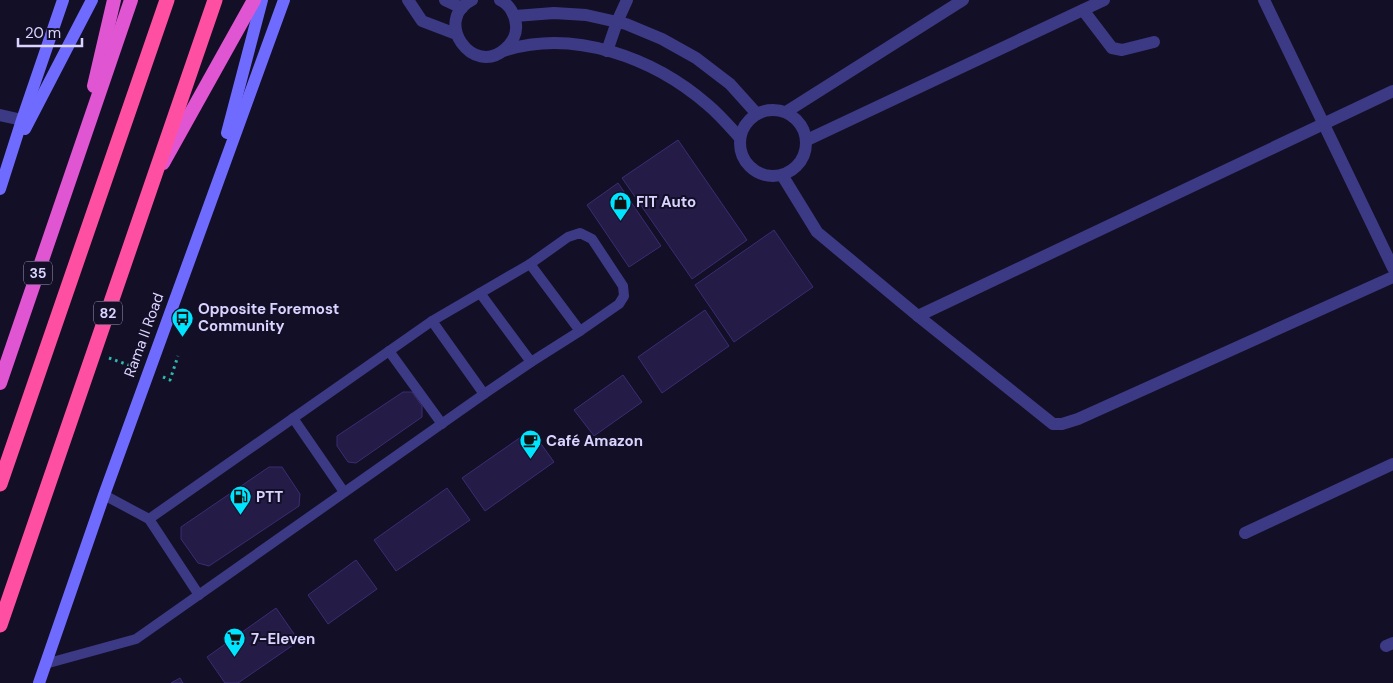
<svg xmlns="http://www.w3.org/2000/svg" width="1393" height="683" font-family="'DM Sans',sans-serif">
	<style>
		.building { fill: #241b47; stroke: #3b2d73 }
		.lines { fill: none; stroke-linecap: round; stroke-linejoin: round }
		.path { stroke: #2fb8b0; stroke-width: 3; stroke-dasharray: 2.5 4; stroke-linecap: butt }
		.service { stroke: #3d3a85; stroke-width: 10 }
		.minor { stroke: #3d3a85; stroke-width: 12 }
		.secondary { stroke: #6f6bff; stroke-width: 12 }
		.trunk { stroke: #e055d1; stroke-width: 14 }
		.motorway { stroke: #ff4fa3; stroke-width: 15 }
		.labels { text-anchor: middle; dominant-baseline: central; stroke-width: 4; stroke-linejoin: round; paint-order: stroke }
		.shield { fill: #130f26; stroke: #9e99be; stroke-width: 1 }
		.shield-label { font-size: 14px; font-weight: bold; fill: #d9d4ff }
		.poi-label { font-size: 15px; font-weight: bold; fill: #d9d4ff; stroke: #130f26; text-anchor: start }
		.street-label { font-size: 15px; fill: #d9d4ff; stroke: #130f26 }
	</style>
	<rect width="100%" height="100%" fill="#130f26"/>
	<g class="building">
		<path d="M678 140 747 240 692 279 622 178Z"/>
		<path d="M618 183 661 246 629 267 587 205Z"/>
		<path d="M774 230 813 287 734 342 695 285Z"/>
		<path d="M705 310 729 346 662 393 638 357Z"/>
		<path d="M623 375 642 402 594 436 574 410Z"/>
		<path d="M403 392H412L422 406V417L356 463 348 462 337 446V436Z"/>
		<path d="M531 430 554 462 485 511 462 478Z"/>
		<path d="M269 467H282L300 494 299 506 209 566 198 563 181 539V527Z"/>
		<path d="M447 488 470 520 396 571 374 540Z"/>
		<path d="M356 560 377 589 328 624 308 595Z"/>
		<path d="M276 608 299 641 238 683H225L207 657Z"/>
		<path d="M180 678 183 683H171Z"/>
	</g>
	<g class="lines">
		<g class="path">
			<path d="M109 358 134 367"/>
			<path d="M163 377 170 380 178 356"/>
		</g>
		<g class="service">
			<path d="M530 264 580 331"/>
			<path d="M480 293 531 362"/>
			<path d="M432 321 484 394"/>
			<path d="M389 351 442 424"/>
			<path d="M293 418 344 492"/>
			<path d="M149 519 199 595"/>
			<path d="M45 664 136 639 484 394 531 362 580 331 619 304 624 296 623 286 592 239 580 233 568 237 530 264 432 321 149 519 104 495"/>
		</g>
		<g class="minor">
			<path d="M408 0 422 21 456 34"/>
			<path d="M445 0 462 8"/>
			<path d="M472 0C432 20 473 78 505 49 512 43 517 34 516 25 515 14 509 4 500 0"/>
			<path d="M1264 0 1393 268"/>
			<path d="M1083 10 1112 48 1122 50 1154 42"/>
			<path d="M515 16 554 13 586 15 626 24 662 39 696 58 730 84 757 114"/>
			<path d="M503 51C574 28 654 58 708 105 720 115 730 127 740 138"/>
			<path d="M607 51 617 22 627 0"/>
			<circle cx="773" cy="143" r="33"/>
			<path d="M786 112 963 0"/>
			<path d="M0 115 22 120"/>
			<path d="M807 140 1104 0"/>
			<path d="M782 175 817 232 918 316 1053 424H1062L1078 419 1393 277"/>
			<path d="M918 316 1393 91"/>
			<path d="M1245 533 1393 464"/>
			<path d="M1386 646 1393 643"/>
		</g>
		<g class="secondary">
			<path d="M25 129 92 0"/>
			<path d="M227 133 262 0"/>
			<path d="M0 189 22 120 63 0"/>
			<path d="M39 683 104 495 284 0"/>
		</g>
		<g class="trunk">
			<path d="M94 86 114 0"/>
			<path d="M163 163 254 0"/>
			<path d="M0 383 131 0"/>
		</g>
		<g class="motorway">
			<path d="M0 484 167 0"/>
			<path d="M0 625 215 0"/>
		</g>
	</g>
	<defs>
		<symbol id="shop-pin" viewBox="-11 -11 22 30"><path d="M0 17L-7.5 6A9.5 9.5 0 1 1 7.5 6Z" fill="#00e5ff" stroke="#130f26"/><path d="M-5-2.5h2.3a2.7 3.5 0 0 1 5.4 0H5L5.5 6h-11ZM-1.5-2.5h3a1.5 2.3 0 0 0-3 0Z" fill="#111"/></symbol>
		<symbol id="bus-pin" viewBox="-11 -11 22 30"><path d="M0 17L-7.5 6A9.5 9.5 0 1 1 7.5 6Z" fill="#00e5ff" stroke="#130f26"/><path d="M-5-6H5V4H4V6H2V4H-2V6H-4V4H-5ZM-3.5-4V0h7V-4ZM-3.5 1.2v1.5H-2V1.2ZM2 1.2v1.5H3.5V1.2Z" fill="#111"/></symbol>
		<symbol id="cafe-pin" viewBox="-11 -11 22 30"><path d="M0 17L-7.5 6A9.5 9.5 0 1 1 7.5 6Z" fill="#00e5ff" stroke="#130f26"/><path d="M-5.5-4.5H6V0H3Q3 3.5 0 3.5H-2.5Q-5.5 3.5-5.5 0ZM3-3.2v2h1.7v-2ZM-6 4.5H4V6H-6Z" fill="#111"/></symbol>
		<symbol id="fuel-pin" viewBox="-11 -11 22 30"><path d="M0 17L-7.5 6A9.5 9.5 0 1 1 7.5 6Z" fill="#00e5ff" stroke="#130f26"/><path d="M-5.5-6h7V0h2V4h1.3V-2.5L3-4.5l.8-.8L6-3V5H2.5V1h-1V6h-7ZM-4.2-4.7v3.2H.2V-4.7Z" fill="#111"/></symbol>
		<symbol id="supermarket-pin" viewBox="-11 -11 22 30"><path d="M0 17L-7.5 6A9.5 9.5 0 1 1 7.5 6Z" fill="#00e5ff" stroke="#130f26"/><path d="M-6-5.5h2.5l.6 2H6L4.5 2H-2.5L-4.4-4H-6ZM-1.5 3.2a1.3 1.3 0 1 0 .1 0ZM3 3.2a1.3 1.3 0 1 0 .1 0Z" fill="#111"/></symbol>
	</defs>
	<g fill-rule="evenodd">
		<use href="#shop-pin" x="608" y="190" width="25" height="34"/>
		<use href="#bus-pin" x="170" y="306" width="25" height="34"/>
		<use href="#cafe-pin" x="518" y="428" width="25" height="34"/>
		<use href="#fuel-pin" x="228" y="484" width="25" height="34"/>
		<use href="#supermarket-pin" x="222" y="626" width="25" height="34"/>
	</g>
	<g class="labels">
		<g class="shield">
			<rect x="24" y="261.5" width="28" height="23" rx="4"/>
			<rect x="94" y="301.5" width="28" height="23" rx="4"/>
		</g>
		<g class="shield-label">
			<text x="38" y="273">35</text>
			<text x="108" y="313">82</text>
		</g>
		<g class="poi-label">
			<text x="636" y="202">FIT Auto</text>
			<text x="198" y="309">Opposite Foremost<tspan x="198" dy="17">Community</tspan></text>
			<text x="546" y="441">Café Amazon</text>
			<text x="256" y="497">PTT</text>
			<text x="251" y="639">7-Eleven</text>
		</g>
		<g class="street-label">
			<text transform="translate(144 335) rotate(-70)">Rama II Road</text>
		</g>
	</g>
	<path d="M18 38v8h64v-8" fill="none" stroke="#d9d4ff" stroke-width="2.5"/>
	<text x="25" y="38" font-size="15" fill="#d9d4ff" stroke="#130f26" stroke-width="4" paint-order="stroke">20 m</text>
</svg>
